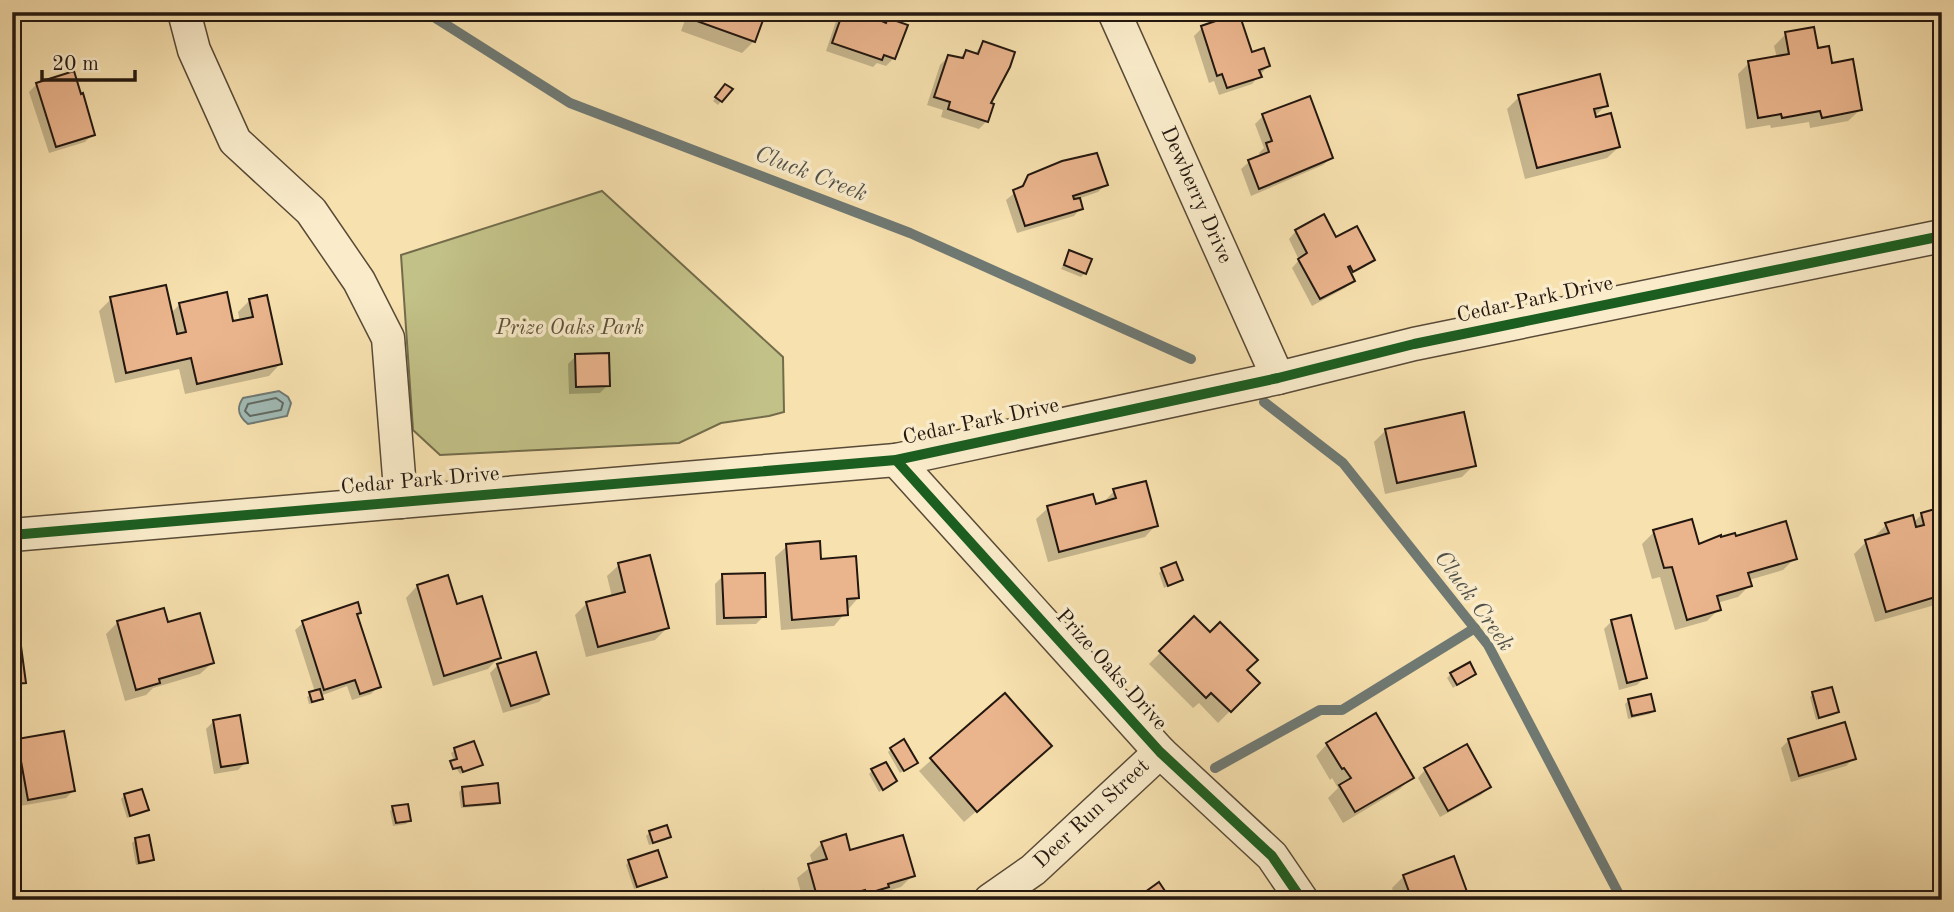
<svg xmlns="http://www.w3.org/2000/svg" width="1954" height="912" font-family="'Old Standard TT',serif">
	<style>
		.green { fill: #c2c187; stroke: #726c4b; stroke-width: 2 }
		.water { fill: #a1bbb6; stroke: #6f7973; stroke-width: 2 }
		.shadow { fill: #0003 }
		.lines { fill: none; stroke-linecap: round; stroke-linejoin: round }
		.shore { stroke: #626962; stroke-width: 2 }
		.stream { stroke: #6f7973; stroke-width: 10 }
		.building { fill: #eab48c; stroke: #23170f; stroke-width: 2 }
		.street-casing { stroke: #584a37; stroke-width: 35 }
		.street { stroke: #faeccb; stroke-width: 32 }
		.cycleway-casing { stroke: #faeccb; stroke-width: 15 }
		.cycleway { stroke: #1b5e20; stroke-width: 10 }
		.labels { text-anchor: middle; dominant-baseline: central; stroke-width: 7; stroke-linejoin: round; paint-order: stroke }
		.street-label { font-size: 21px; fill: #23170f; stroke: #faeccb }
		.park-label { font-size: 21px; font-style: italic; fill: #5b5239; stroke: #faeccb }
		.water-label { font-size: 23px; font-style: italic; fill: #4f5049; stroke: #faeccb }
	</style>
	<rect width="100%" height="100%" fill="#f7e1af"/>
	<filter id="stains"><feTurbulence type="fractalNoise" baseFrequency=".00286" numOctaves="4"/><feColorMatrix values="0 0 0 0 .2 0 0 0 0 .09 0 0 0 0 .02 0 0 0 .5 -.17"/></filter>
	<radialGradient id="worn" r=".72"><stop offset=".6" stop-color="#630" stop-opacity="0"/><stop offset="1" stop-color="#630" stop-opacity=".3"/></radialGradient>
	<path class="green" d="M602 191 783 357 784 412 769 416 721 423 679 443 440 455 413 430 401 255Z"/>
	<path class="water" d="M279 391 288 397 291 403 287 416 248 424C238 416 236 408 243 398Z"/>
	<g class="shadow">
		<path d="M688 12H779L772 19 763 16 754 41 742 53 681 31Z"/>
		<path d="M839 12H878L875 21 885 24 889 20 894 58 886 66 877 63 873 67 826 51Z"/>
		<path d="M1238 16 1251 54 1268 66 1252 84 1219 95 1214 81 1209 83 1194 36 1202 28Z"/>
		<path d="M1786 34 1817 50 1831 65 1860 110 1848 121 1810 128 1809 122 1771 128 1770 125 1746 129 1738 74 1749 63 1777 58 1774 46Z"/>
		<path d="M983 43 988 104 987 121 979 129 941 117 943 110 927 105 940 65 948 57 958 60 966 52 974 55Z"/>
		<path d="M37 84 93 134 85 142 49 153 29 92Z"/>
		<path d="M730 89 718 105 713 101 722 90Z"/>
		<path d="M1519 97 1606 105 1591 120 1619 147 1607 158 1525 179 1507 109Z"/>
		<path d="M1263 116 1331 158 1323 165 1251 196 1241 169 1249 162 1261 157 1259 153 1264 148 1255 124Z"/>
		<path d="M1029 176 1106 184 1098 192 1078 199 1081 208 1074 216 1017 233 1006 200 1018 190Z"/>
		<path d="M1296 231 1335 240 1373 259 1365 267 1350 275 1353 281 1345 288 1312 306 1292 268 1299 260 1289 239Z"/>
		<path d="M1070 252 1085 273 1081 277 1061 269Z"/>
		<path d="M111 299 170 314 180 304 232 323 240 322 238 312 249 301 280 364 269 376 185 394 179 369 115 383 99 311Z"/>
		<path d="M576 356 608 385 600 393 569 394 568 364Z"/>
		<path d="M1386 430 1474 465 1462 477 1385 494 1374 442Z"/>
		<path d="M1114 491 1156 525 1145 537 1048 562 1036 519 1048 508 1094 506 1103 503Z"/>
		<path d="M1942 508V603L1875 622 1854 554 1866 542 1875 539V536L1886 525 1913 523 1922 514Z"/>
		<path d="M1654 532 1698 546 1734 538 1795 558 1783 570 1749 580 1750 585 1738 597 1717 603 1719 609 1707 621 1675 630 1660 577 1652 579 1642 544Z"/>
		<path d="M787 546 820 561 858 598 834 626 781 630 775 557Z"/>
		<path d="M619 565 667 628 655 640 586 657 575 615 587 603 612 597 607 576Z"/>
		<path d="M1162 570 1181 579 1164 588 1159 573Z"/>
		<path d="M723 576 764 616 756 624 716 625 715 584Z"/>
		<path d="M417 586 499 657 488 669 433 686 406 598Z"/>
		<path d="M359 613 356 616 379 686 371 694 352 700 347 686 320 696 321 698 317 702 309 704 307 697 315 692 295 630 303 623Z"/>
		<path d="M1194 619 1258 683 1218 723 1199 703 1193 708 1149 664Z"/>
		<path d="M1612 621 1645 677 1637 685 1619 690 1604 629Z"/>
		<path d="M118 622 167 624 212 663 200 674 153 688 146 695 125 701 106 634Z"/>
		<path d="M12 641 24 682 12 694Z"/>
		<path d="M498 665 547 694 539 702 503 713 490 673Z"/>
		<path d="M1451 674H1474L1453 688 1447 678Z"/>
		<path d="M1813 694 1837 711 1834 715 1816 720 1810 697Z"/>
		<path d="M1005 695 1038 758 964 822 919 771Z"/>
		<path d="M1629 700 1653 711 1650 714 1628 719 1625 704Z"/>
		<path d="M214 721 246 762 238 770 214 774 206 729Z"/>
		<path d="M18 740 73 791 66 798 20 806 12 760V746Z"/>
		<path d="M1789 740 1854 758 1846 766 1791 782 1781 748Z"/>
		<path d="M1327 744 1412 777 1400 789 1343 823 1328 798 1338 788 1332 778 1330 780 1316 756Z"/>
		<path d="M891 749 912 766 900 773 888 752Z"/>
		<path d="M455 750 481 765 460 774 452 762 454 761 451 753Z"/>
		<path d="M1425 770 1489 787 1481 795 1440 817 1418 778Z"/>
		<path d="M872 771 895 781 879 792 869 774Z"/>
		<path d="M463 788 498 802 495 805 461 808 459 792Z"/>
		<path d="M125 795 147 810 143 813 127 818 121 799Z"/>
		<path d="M393 808 409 820 406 824 393 826 390 811Z"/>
		<path d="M650 832 669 837 666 840 649 845 646 836Z"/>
		<path d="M136 840 152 860 148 863 136 865 132 843Z"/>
		<path d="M822 843 849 852 913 875 901 887 881 893 871 900H803L797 878 813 865 810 855Z"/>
		<path d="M629 861 665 877 662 880 634 889 626 865Z"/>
		<path d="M1404 876 1468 900H1396L1392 888Z"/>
	</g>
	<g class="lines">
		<path class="shore" d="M276 398 283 403 281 410 250 416 245 411 248 404Z"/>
		<g class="stream">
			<path d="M426 12 570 103 910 233 1191 359"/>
			<path d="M1264 402 1343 463 1488 645 1622 900"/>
			<path d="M1215 768 1320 710H1342L1475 628"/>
		</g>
	</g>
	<g class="building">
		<path d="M694 12H766L755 42 691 19Z"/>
		<path d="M843 12H880L877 19 886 23 888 18 908 25 895 59 884 55 882 60 832 43Z"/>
		<path d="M1239 13 1252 52 1264 48 1270 66 1259 70 1262 77 1227 88 1222 74 1217 76 1201 26Z"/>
		<path d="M1814 27 1818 48 1829 46 1832 63 1853 59 1862 110 1822 118 1820 111 1782 118 1781 114 1758 118 1748 61 1789 54 1785 32Z"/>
		<path d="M983 41 1015 52 1010 67 991 103 994 104 988 122 948 109 950 102 934 97 948 55 963 58 966 50 978 54Z"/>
		<path d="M74 71 81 94 83 93 95 135 56 147 36 83Z"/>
		<path d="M1600 74 1608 106 1594 109 1596 117 1611 113 1620 147 1537 168 1518 95Z"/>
		<path d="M725 84 733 89 722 102 715 97Z"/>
		<path d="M1310 96 1333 158 1259 189 1248 160 1269 152 1266 143 1272 141 1262 114Z"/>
		<path d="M1097 153 1108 185 1073 196 1074 199 1080 198 1083 209 1025 226 1013 190 1023 186 1028 175 1062 161Z"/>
		<path d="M1324 214 1336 237 1357 226 1375 260 1353 272 1350 266 1348 267 1355 281 1320 299 1298 259 1307 253 1295 230Z"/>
		<path d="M1069 250 1092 259 1086 274 1064 265Z"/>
		<path d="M166 285 177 334 186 332 179 303 227 292 233 321 253 317 249 299 267 295 282 364 197 384 191 358 126 373 110 297Z"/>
		<path d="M609 353 610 386 576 387 575 354Z"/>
		<path d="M1464 412 1476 466 1397 483 1385 429Z"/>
		<path d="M1146 481 1158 526 1059 552 1047 506 1093 494 1096 504 1116 498 1113 489Z"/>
		<path d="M1942 507V595L1886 612 1865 540 1889 533 1885 523 1913 515 1916 527 1924 525 1921 513Z"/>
		<path d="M1692 519 1699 544 1721 535V537L1735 533 1736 536 1786 521 1797 559 1748 573 1752 586 1717 596 1721 610 1687 620 1672 567 1664 568 1653 530Z"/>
		<path d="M820 541 821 559 856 556 859 598 847 599 848 615 792 620 786 544Z"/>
		<path d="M650 555 669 628 598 647 586 602 625 592 618 563Z"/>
		<path d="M1176 562 1183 580 1168 586 1161 568Z"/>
		<path d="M765 573 766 617 724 618 722 574Z"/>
		<path d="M448 575 457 604 482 596 501 658 444 676 417 585Z"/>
		<path d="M358 602 361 613 357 614 381 687 360 694 355 680 324 690 302 621Z"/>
		<path d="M164 608 168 622 200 613 214 663 159 679 160 683 136 690 117 621Z"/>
		<path d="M1631 615 1647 678 1627 683 1611 620Z"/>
		<path d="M1194 616 1210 632 1220 622 1258 660 1247 670 1260 683 1231 712 1211 693 1206 698 1159 651Z"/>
		<path d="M20 639 26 683 12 684V640Z"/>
		<path d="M536 652 549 694 511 706 497 664Z"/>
		<path d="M1470 662 1476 674 1457 685 1450 673Z"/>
		<path d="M1832 687 1839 712 1819 718 1812 692Z"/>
		<path d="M320 689 323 699 312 702 309 692Z"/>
		<path d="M1005 693 1052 746 977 812 930 758Z"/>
		<path d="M1651 694 1655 711 1632 716 1628 699Z"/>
		<path d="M1376 713 1414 778 1355 812 1339 785 1351 778 1344 768 1342 769 1326 743Z"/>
		<path d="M240 715 248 763 221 767 213 720Z"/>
		<path d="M1845 722 1856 759 1799 776 1788 739Z"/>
		<path d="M64 731 75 791 28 800 17 739Z"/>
		<path d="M904 739 918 763 904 771 890 748Z"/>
		<path d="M474 741 483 765 463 772 461 767 453 769 450 761 457 759 454 748Z"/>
		<path d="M1467 744 1491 787 1448 811 1424 768Z"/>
		<path d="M886 762 897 781 883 790 871 769Z"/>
		<path d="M498 783 500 803 464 806 462 787Z"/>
		<path d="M142 789 149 810 130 816 124 794Z"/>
		<path d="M408 804 411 821 396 823 392 806Z"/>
		<path d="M667 825 671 837 653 843 649 831Z"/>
		<path d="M846 834 850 850 903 835 915 876 888 884 889 887 866 894 865 890 829 900H818L808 864 827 859 821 842Z"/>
		<path d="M149 835 154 860 139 863 135 838Z"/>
		<path d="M658 850 667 877 637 887 628 860Z"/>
		<path d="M1454 856 1470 900H1412L1403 875Z"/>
		<path d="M1159 882 1171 900H1134Z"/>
		<path d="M763 891 766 900H733Z"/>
	</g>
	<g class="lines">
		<defs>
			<g id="street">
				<path d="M184 12 194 50 235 141 311 211 359 281 388 338 401 502"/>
				<path d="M1114 12 1278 378"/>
				<path d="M896 460 1160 752 1272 856 1302 900"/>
				<path d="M12 535 896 460 1278 378 1414 344 1942 236"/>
				<path d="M990 900 1033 870 1160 752"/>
			</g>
		</defs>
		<use href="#street" class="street-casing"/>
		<use href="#street" class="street"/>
		<defs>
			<g id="cycleway">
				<path d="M896 460 1160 752 1272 856 1302 900"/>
				<path d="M12 535 896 460 1278 378 1414 344 1942 236"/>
			</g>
		</defs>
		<use href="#cycleway" class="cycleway-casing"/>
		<use href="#cycleway" class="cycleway"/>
	</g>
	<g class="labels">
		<g class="street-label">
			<text transform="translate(1196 195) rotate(66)">Dewberry Drive</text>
			<text transform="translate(1535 300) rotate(-12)">Cedar Park Drive</text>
			<text transform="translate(981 422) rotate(-12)">Cedar Park Drive</text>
			<text transform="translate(420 481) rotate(-5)">Cedar Park Drive</text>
			<text transform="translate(1111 670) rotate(48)">Prize Oaks Drive</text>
			<text transform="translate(1092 814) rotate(-43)">Deer Run Street</text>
		</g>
		<g class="park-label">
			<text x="570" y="328">Prize Oaks Park</text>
		</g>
		<g class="water-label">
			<text transform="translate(811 174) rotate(21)">Cluck Creek</text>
			<text transform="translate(1474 601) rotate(54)">Cluck Creek</text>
		</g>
	</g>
	<rect width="1954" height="912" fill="none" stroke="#f7e1af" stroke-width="42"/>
	<rect x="14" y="14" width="1926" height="884" fill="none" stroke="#23170f" stroke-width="3.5"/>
	<rect x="21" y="21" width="1912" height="870" fill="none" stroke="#23170f" stroke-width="2"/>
	<path d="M42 70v10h93v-10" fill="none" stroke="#23170f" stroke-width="3.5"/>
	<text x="52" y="70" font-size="21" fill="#23170f" stroke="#faeccb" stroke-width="5" paint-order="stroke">20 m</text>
	<rect width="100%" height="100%" filter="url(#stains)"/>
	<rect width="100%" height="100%" fill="url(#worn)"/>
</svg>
